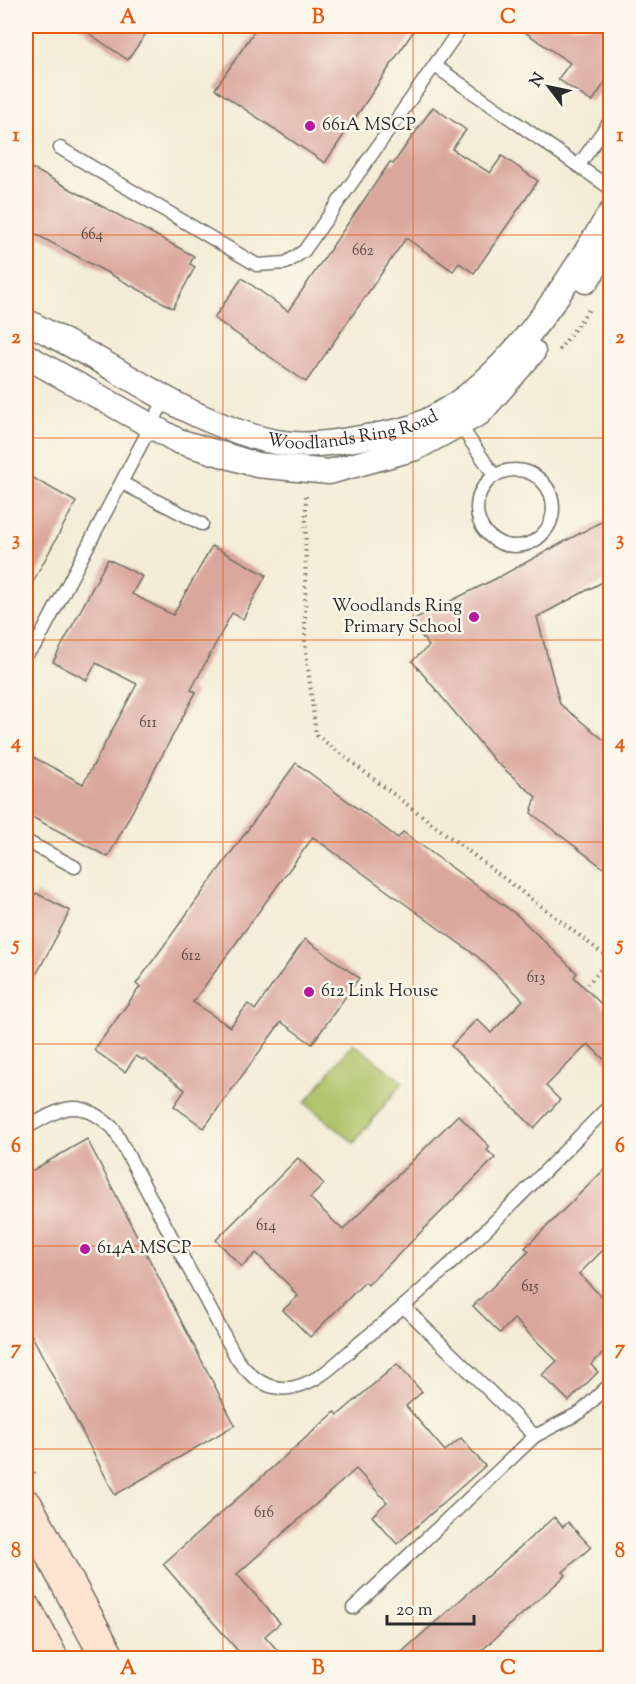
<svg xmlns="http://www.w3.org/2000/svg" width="636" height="1684" font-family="'Sorts Mill Goudy',serif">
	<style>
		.green { fill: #adc165; stroke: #6c7648; stroke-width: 1.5 }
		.building { fill: #daa79c }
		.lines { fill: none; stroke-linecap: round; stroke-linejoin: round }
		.service-casing { stroke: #716f67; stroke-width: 15 }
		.minor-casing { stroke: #716f67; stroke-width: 27 }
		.secondary-casing { stroke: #716f67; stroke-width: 36 }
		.path { stroke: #716f67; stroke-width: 4; stroke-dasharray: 1.5 4.5; stroke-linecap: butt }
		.service { stroke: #fff; stroke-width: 12 }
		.minor { stroke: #fff; stroke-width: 24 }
		.secondary { stroke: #fde4d1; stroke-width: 33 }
		.grid { fill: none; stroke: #e8590c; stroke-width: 1.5; stroke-opacity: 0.55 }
		.poi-dot { fill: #b5179e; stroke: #fbf7ec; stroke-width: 2 }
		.labels { text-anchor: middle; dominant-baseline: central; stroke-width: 5; stroke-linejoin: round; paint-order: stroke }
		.number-label { font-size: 15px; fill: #574a47 }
		.poi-label { font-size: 18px; fill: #2b2b2b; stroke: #fbf7ec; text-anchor: start }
		.street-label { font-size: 18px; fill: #2b2b2b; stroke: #fbf7ec }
		.neatline { fill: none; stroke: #e8590c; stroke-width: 2 }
		.grid-label { font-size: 20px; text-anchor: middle; font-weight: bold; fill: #e8590c }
	</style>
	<rect width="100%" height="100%" fill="#fbf7ec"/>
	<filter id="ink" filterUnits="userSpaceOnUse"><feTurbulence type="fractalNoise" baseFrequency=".0167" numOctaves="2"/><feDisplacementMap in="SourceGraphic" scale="12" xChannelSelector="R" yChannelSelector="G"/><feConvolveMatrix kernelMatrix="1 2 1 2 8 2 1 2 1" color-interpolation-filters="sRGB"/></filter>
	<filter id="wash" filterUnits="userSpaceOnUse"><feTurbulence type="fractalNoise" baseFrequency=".008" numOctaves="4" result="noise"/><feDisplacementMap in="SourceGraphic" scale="24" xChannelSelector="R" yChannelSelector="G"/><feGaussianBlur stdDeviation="1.35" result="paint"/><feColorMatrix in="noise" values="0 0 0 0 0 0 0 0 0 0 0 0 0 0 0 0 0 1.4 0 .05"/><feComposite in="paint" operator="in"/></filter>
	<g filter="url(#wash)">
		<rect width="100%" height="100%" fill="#f4ecd6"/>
		<path class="green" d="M353 1043 403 1082 354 1143 305 1103Z"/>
		<g id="blocks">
			<g class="building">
				<path d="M78 26H151L128 60Z"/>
				<path d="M258 26H417L325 163 215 89Z"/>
				<path d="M516 26H610V75L592 102 558 79 570 63Z"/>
				<path d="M433 107 466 130 452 149 490 173 502 156 538 181 474 273 459 263 453 271 406 238 306 382 214 318 242 278 288 311 390 162 393 164Z"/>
				<path d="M26 165 194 256 190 264 195 267 173 308 26 229Z"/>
				<path d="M26 474 76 502 26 595Z"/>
				<path d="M610 517V578L537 617 560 704 610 745V873L531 813 536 797 494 760 412 661 429 646 410 621 499 577Z"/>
				<path d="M212 546 266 575 243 619 232 613 191 690 196 692 108 857 26 814V753L83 784 137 684 96 663 87 680 53 662 108 559 142 576 132 594 173 615Z"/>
				<path d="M296 763 398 838 403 832 517 915 577 973 574 977 610 1013V1065L588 1044 546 1086 560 1100 534 1128 451 1046 477 1019 491 1033 523 1000 478 957 313 837 193 1002 230 1027 248 1004 255 1010 305 939 359 978 312 1044 281 1022 204 1128 174 1106 185 1090 144 1059 143 1060 136 1056 125 1072 94 1050 140 987 136 984Z"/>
				<path d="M36 893 70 911 26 994V914Z"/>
				<path d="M458 1115 490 1147 487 1150 495 1158 368 1285 365 1282 310 1337 283 1310 298 1296 292 1290 293 1289 256 1253 242 1267 216 1240 298 1158 324 1184 310 1198 343 1230Z"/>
				<path d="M87 1139 235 1425 115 1495 26 1324V1174Z"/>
				<path d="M610 1164V1243L579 1274 610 1305V1346L591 1365 598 1372 569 1401 542 1375 557 1361 514 1319 500 1333 473 1306 529 1251 525 1248Z"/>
				<path d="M397 1364 422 1392 406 1406 445 1451 461 1438 485 1466 397 1544 372 1516 387 1502 356 1469 237 1574 280 1623 265 1636 285 1659H245L163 1564 335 1412 338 1415Z"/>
				<path d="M554 1517 563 1527 568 1522 591 1547 563 1572 566 1575 472 1659H394Z"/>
			</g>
		</g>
	</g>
	<g filter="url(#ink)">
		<use href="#blocks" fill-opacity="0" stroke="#716f67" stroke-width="1.5"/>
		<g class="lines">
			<defs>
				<g id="service">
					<path d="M435 66 610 188"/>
					<path d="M60 148 257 265 286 263 304 251 462 26"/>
					<path d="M579 165 610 121"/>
					<path d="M459 424 494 475"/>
					<circle cx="515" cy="508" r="38"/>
					<path d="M122 483 202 524"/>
					<path d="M26 654 37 643 165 399"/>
					<path d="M26 841 75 867"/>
					<path d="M26 1128C64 1107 78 1096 114 1129L237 1359C251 1378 270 1393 295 1387 322 1380 338 1361 358 1344 449 1272 529 1187 610 1105"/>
					<path d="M404 1307 535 1436"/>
					<path d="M353 1608 535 1436 581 1412 610 1384"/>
				</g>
				<g id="minor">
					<path d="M586 281 610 246"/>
					<path id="s1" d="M26 321C57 338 90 354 121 373 150 389 178 408 209 420 234 431 264 442 292 444 314 446 338 442 360 438 377 435 396 433 413 427 502 393 562 290 610 214"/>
					<path d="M26 356 178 441 257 465 329 472 416 448 480 413 533 352"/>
				</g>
				<g id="secondary">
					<path d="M26 1506 108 1658"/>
					<path d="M26 1611 51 1658"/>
				</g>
			</defs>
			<use href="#service" class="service-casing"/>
			<use href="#minor" class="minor-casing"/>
			<use href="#secondary" class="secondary-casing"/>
			<g class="path">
				<path d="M559 350 590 308"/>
				<path d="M306 496 305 642 316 735 610 959 588 984"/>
				<path d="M26 1456 36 1477"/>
				<path d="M590 1658 610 1639"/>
			</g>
			<use href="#service" class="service"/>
			<use href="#minor" class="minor"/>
			<use href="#secondary" class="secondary"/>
		</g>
	</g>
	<path class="grid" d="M223 26V1658M413 26V1658M26 235H610M26 438H610M26 640H610M26 842H610M26 1044H610M26 1246H610M26 1449H610"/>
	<g class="poi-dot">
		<circle cx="310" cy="126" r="6"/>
		<circle cx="474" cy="617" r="6"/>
		<circle cx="309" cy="992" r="6"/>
		<circle cx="85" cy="1249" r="6"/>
	</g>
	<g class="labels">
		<g class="number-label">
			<text x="92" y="235">664</text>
			<text x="363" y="251">662</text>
			<text x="148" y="723">611</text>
			<text x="191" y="956">612</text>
			<text x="536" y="978">613</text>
			<text x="266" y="1226">614</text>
			<text x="530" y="1287">615</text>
			<text x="264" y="1513">616</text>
		</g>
		<g class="poi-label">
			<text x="322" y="126">661A MSCP</text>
			<text x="462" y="607" text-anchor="end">Woodlands Ring<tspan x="462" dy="21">Primary School</tspan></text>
			<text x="321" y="992">612 Link House</text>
			<text x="97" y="1249">614A MSCP</text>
		</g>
		<g class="street-label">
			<text stroke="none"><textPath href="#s1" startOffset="357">Woodlands Ring Road</textPath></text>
		</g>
	</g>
	<rect width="636" height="1684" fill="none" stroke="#fbf7ec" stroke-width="66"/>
	<g transform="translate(549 87) rotate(302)" stroke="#fbf7ec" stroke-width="4.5" paint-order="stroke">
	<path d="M0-4.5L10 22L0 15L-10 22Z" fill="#2b2b2b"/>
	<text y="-9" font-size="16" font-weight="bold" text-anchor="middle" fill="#2b2b2b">N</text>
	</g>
	<path d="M387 1615v9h87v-9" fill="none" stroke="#2b2b2b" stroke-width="3"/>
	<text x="396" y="1615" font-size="18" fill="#2b2b2b" stroke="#fbf7ec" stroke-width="4.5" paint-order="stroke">20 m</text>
	<rect x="33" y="33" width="570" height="1618" class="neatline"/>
	<g class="grid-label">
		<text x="128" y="23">A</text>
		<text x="318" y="23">B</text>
		<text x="508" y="23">C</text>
		<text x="16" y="141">1</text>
		<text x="620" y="141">1</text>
		<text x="16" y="343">2</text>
		<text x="620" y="343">2</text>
		<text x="16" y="545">3</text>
		<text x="620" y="545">3</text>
		<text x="16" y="748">4</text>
		<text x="620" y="748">4</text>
		<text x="16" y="950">5</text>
		<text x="620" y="950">5</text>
		<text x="16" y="1152">6</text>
		<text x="620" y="1152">6</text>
		<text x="16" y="1354">7</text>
		<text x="620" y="1354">7</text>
		<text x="16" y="1557">8</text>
		<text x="620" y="1557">8</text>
		<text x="128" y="1674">A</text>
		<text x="318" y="1674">B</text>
		<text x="508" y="1674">C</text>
	</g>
</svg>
